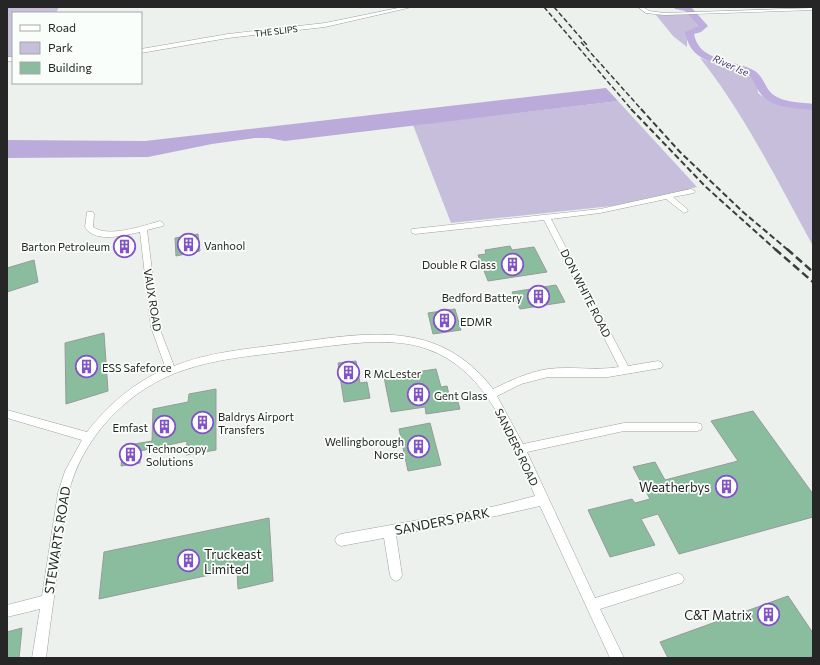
<svg xmlns="http://www.w3.org/2000/svg" width="820" height="665" font-family="Commissioner,sans-serif">
	<style>
		.green { fill: #c7bedc }
		.forest { fill: #bbabdb }
		.lines { fill: none; stroke-linecap: round; stroke-linejoin: round }
		.river { fill: #beaede; fill-rule: evenodd }
		.building { fill: #8abd9e; stroke: #979b98 }
		.street-casing { stroke: #9da19e; stroke-width: 1 }
		.street { fill: #fff; fill-rule: evenodd }
		.rail-far2 { stroke: #3b3d3b; stroke-width: 1.5; stroke-dasharray: 5 2.5; stroke-linecap: butt }
		.rail-far1 { stroke: #3b3d3b; stroke-width: 2; stroke-dasharray: 6 3; stroke-linecap: butt }
		.rail { stroke: #3b3d3b; stroke-width: 2.5; stroke-dasharray: 8 4; stroke-linecap: butt }
		.labels { text-anchor: middle; dominant-baseline: central; stroke-width: 3.5; stroke-linejoin: round; paint-order: stroke }
		.far-street-label { font-size: 9px; fill: #252625; stroke: #fafefb }
		.far-water-label { font-size: 10px; font-style: italic; fill: #48316c; stroke: #fafefb }
		.poi-label { font-size: 11px; fill: #252625; stroke: #fafefb; text-anchor: start }
		.street-label { font-size: 11px; fill: #252625; stroke: #fafefb }
		.near-poi-label { font-size: 13px; fill: #252625; stroke: #fafefb; text-anchor: end }
		.near-street-label { font-size: 13px; fill: #252625; stroke: #fafefb }
	</style>
	<rect width="100%" height="100%" fill="#ecf1ee"/>
	<g class="green">
		<path d="M7 7H59L56 13H13V59H7Z"/>
		<path d="M693 14 702 26 697 30 687 31V47L673 36 656 15Z"/>
		<path d="M700 58C718 64 744 68 757 83L758 93C773 106 794 106 813 109V246C778 182 745 115 700 58Z"/>
		<path d="M618 101 697 187 612 206 451 223 413 125Z"/>
	</g>
	<path class="forest" d="M606 88 618 101 285 141 268 138H255L212 144 148 157 7 158V140L145 141Z"/>
	<g class="lines">
		<path class="river" d="M674 7H691L708 26 701 32 694 34C699 62 733 59 753 70 765 76 765 92 777 97 788 103 801 102 813 104V110C797 108 772 109 761 94 755 88 755 79 747 74 722 59 692 68 685 32L699 26 685 11 675 9Z"/>
	</g>
	<g class="building">
		<path d="M198 234 200 251 176 256 175 238Z"/>
		<path d="M131 242V251L120 253 119 245Z"/>
		<path d="M510 246 512 250 534 247 547 272 488 281 478 255 486 254 485 250Z"/>
		<path d="M34 260 38 282 7 292V268Z"/>
		<path d="M556 285 565 302 520 309 512 292Z"/>
		<path d="M455 309 461 330 433 334 428 313Z"/>
		<path d="M104 333 108 391 66 404 65 343Z"/>
		<path d="M356 361 360 383 367 382 370 398 344 402 338 363Z"/>
		<path d="M436 369 441 387 447 386 451 403 458 402 460 409 426 414 425 407 391 412 384 377Z"/>
		<path d="M216 389V450L186 455 187 441 140 451V463L121 466 123 446 152 441 153 409 188 402 189 394Z"/>
		<path d="M753 411 813 494V517L679 554 658 514 641 519 655 545 610 557 588 510 632 499 635 503 650 499 633 467 655 462 665 480 738 461 711 421Z"/>
		<path d="M430 423 441 465 408 471 399 429Z"/>
		<path d="M269 518 273 581 238 589 237 569 99 599 104 552Z"/>
		<path d="M788 596 813 633V656L808 658H668L660 642Z"/>
		<path d="M22 628 19 658H7V632Z"/>
	</g>
	<g class="lines">
		<defs>
			<g id="street">
				<path d="M403 7H412L325 27 228 38 141 53V49L228 34 325 23Z"/>
				<path d="M638 7H643L649 11 664 13 813 8V10L664 15 646 13Z"/>
				<rect x="7" y="57" width="6" height="4"/>
				<path d="M691 189 695 191 694 193 673 197 687 209 688 211 684 213 666 199 600 213 551 219 628 366 658 361 661 362 663 365 661 368 608 377H548L521 384 497 396 523 444 624 423H697L701 424 702 427 701 430 697 431H624L527 452 595 598 678 573 682 575 684 579 682 583 600 609 624 658H610L540 506 496 516 396 535 402 575 400 579 396 581 392 579 390 575 384 538 341 546 337 544 335 540 337 536 341 534 496 506 535 496C512 442 489 370 427 349 408 342 389 342 370 342 341 344 312 348 283 352 250 356 216 359 184 370 132 387 87 432 71 484 64 507 63 532 60 556 55 590 50 624 46 658H32L40 609 7 617V605L42 596 58 493 65 471 82 440 7 418V410L87 432C108 405 134 382 166 369L151 327 140 232C125 235 95 244 85 227L87 212H93L94 214 93 227C108 238 143 226 160 221L164 224 163 226 147 230 159 327 174 366C209 352 247 349 284 344 363 334 437 316 493 389 510 381 528 372 548 369 571 366 595 371 619 367L544 220 415 234 412 233 411 231 412 229 600 209Z"/>
			</g>
		</defs>
		<use href="#street" class="street-casing"/>
		<use href="#street" class="street"/>
		<g class="rail-far2">
			<path d="M544 7 632 110"/>
			<path d="M554 7 587 45"/>
			<path d="M581 42 642 110"/>
		</g>
		<g class="rail-far1">
			<path d="M631 109 706 187 776 250"/>
			<path d="M641 109 680 152 743 212 788 250"/>
		</g>
		<g class="rail">
			<path d="M775 249 813 282"/>
			<path d="M787 249 813 272"/>
		</g>
	</g>
	<defs>
		<symbol id="building-ring" viewBox="-11 -11 22 22"><circle r="9.5" fill="#fafefb" stroke="#8451c9" stroke-width="1.5"/><path d="M-4-6H4V6H1V3H-1V6H-4ZM-2.5-4.3h1.7v1.8h-1.7ZM.8-4.3h1.7v1.8H.8ZM-2.5-1h1.7V.8h-1.7ZM.8-1h1.7V.8H.8Z" fill="#8451c9"/></symbol>
	</defs>
	<g fill-rule="evenodd">
		<use href="#building-ring" x="176" y="232" width="25" height="25"/>
		<use href="#building-ring" x="112" y="234" width="25" height="25"/>
		<use href="#building-ring" x="500" y="252" width="25" height="25"/>
		<use href="#building-ring" x="526" y="284" width="25" height="25"/>
		<use href="#building-ring" x="432" y="308" width="25" height="25"/>
		<use href="#building-ring" x="74" y="354" width="25" height="25"/>
		<use href="#building-ring" x="336" y="360" width="25" height="25"/>
		<use href="#building-ring" x="406" y="382" width="25" height="25"/>
		<use href="#building-ring" x="190" y="410" width="25" height="25"/>
		<use href="#building-ring" x="152" y="414" width="25" height="25"/>
		<use href="#building-ring" x="406" y="434" width="25" height="25"/>
		<use href="#building-ring" x="118" y="442" width="25" height="25"/>
		<use href="#building-ring" x="714" y="474" width="25" height="25"/>
		<use href="#building-ring" x="176" y="548" width="25" height="25"/>
		<use href="#building-ring" x="756" y="602" width="25" height="25"/>
	</g>
	<g class="labels">
		<g class="far-street-label">
			<text transform="translate(276 31) rotate(-7)">THE SLIPS</text>
		</g>
		<g class="far-water-label">
			<text transform="translate(731 65) rotate(24)">River Ise</text>
		</g>
		<g class="poi-label">
			<text x="204" y="245">Vanhool</text>
			<text x="110" y="246" text-anchor="end">Barton Petroleum</text>
			<text x="496" y="264" text-anchor="end">Double R Glass</text>
			<text x="522" y="297" text-anchor="end">Bedford Battery</text>
			<text x="460" y="321">EDMR</text>
			<text x="102" y="367">ESS Safeforce</text>
			<text x="364" y="373">R McLester</text>
			<text x="434" y="395">Gent Glass</text>
			<text x="218" y="416">Baldrys Airport<tspan x="218" dy="13">Transfers</tspan></text>
			<text x="148" y="427" text-anchor="end">Emfast</text>
			<text x="404" y="441" text-anchor="end">Wellingborough<tspan x="404" dy="13">Norse</tspan></text>
			<text x="146" y="448">Technocopy<tspan x="146" dy="13">Solutions</tspan></text>
		</g>
		<g class="street-label">
			<text transform="translate(586 293) rotate(63)">DON WHITE ROAD</text>
			<text transform="translate(153 300) rotate(81)">VAUX ROAD</text>
			<text transform="translate(517 447) rotate(64)">SANDERS ROAD</text>
		</g>
		<g class="near-poi-label">
			<text x="710" y="487">Weatherbys</text>
			<text x="204" y="554" text-anchor="start">Truckeast<tspan x="204" dy="15">Limited</tspan></text>
			<text x="752" y="615">C&amp;T Matrix</text>
		</g>
		<g class="near-street-label">
			<text transform="translate(442 521) rotate(-11)">SANDERS PARK</text>
			<text transform="translate(57 540) rotate(-81)">STEWARTS ROAD</text>
		</g>
	</g>
	<rect width="820" height="665" fill="none" stroke="#252625" stroke-width="16"/>
	<rect x="12" y="12" width="130" height="72" fill="#fafefb" stroke="#a5a8a5"/>
	<rect x="20" y="25" width="20" height="6" fill="#ffffff" stroke="#a5a8a5"/>
	<text x="48" y="32" font-size="12" fill="#252625">Road</text>
	<rect x="20" y="42" width="20" height="12" fill="#c7bedc" stroke="#a5a8a5"/>
	<text x="48" y="52" font-size="12" fill="#252625">Park</text>
	<rect x="20" y="62" width="20" height="12" fill="#8abd9e" stroke="#a5a8a5"/>
	<text x="48" y="72" font-size="12" fill="#252625">Building</text>
</svg>
